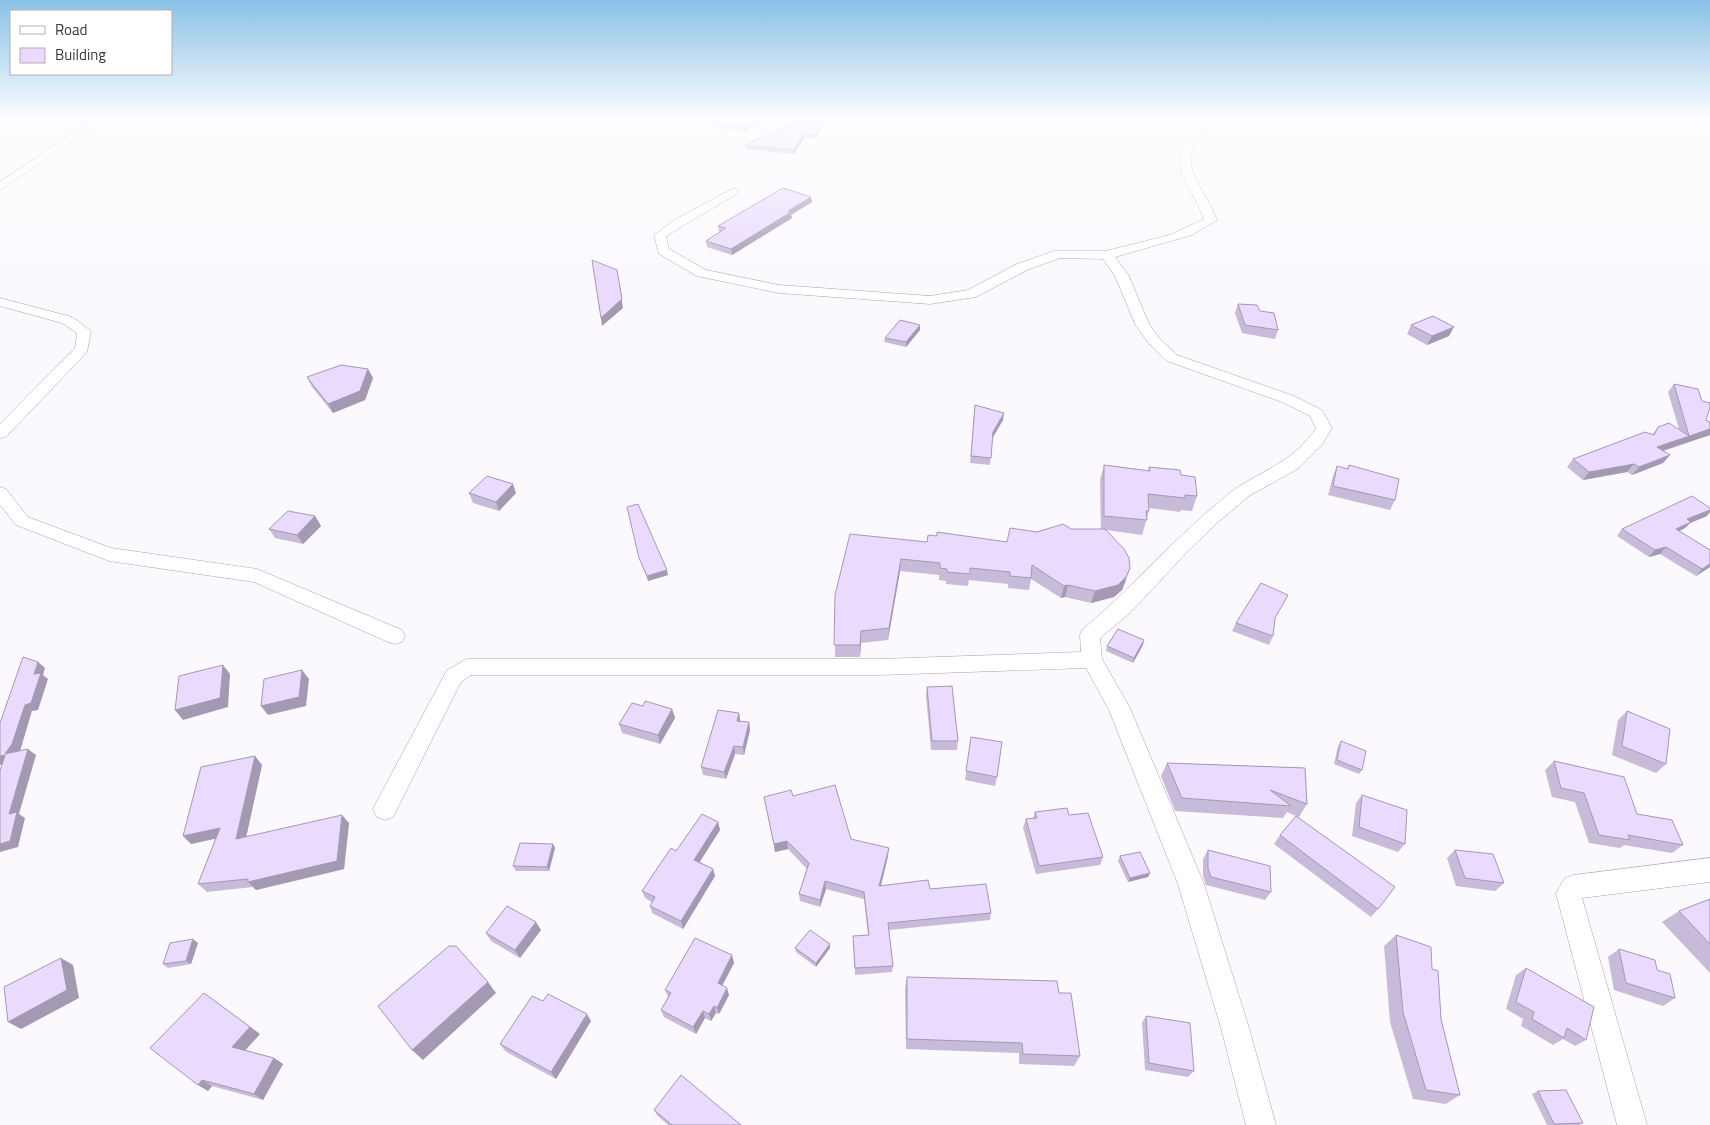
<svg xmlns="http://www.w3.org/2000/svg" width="1710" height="1125" font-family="'Titillium Web',sans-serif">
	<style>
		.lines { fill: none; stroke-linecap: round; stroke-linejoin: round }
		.street-casing { stroke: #a6a4a9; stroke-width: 1 }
		.street { fill: #fff; fill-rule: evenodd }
		.wall { fill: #c8bbda }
		.shaded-wall { fill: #a399b2 }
		.building { fill: #e9dafe; stroke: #a399b2 }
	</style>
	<rect width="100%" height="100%" fill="#fbf9fd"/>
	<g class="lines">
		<defs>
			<g id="street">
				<path d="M94 119H106L0 190V182Z"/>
				<path d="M1198 119H1208C1175 171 1197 172 1217 220L1192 235 1115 257 1129 276 1149 324 1160 339 1177 355 1294 396 1322 410 1332 428 1321 446 1299 468 1249 496 1218 522 1187 552 1131 612 1100 638 1102 659 1130 708 1204 884 1249 1028 1276 1125H1246L1221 1028 1178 884 1109 710 1086 668 880 675H471L461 682 393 817 385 820 377 817 373 809 377 801 447 670 467 659H880L1081 652 1080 635 1083 629C1127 593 1162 551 1205 514 1216 505 1226 495 1238 487 1268 468 1295 460 1316 428L1310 416 1282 402 1167 361 1150 345 1135 324 1115 276 1103 259 1060 258 1027 270 976 297 930 304 779 293 697 276 659 254 654 235 676 219 734 188 740 191 738 193 666 236 669 249 706 270 779 285 930 296 968 290 1017 264 1054 251H1106L1170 235 1204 219C1185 170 1164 171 1198 119Z"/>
				<path d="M0 298 72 317 91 331 87 352 6 437 0 438V424L75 348 77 333 62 323 0 306Z"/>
				<path d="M0 487 6 489 28 517 111 548 257 569 402 630 405 636 402 642 395 644 388 642 254 582 109 561 16 525 0 505Z"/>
				<path d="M1710 858V882L1582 898 1647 1125H1617L1556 893 1565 878 1574 875Z"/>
			</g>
		</defs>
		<use href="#street" class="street-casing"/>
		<use href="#street" class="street"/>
	</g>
	<g class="wall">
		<path d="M760 119 745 132 719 128V124Z"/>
		<path d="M803 119H826L815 139 804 138 794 154 745 149V145Z"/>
		<path d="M811 197 812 202 791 215 792 218 732 255 707 247 706 241 720 232H719L718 226Z"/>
		<path d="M1238 304 1260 311 1278 330 1275 339 1242 333 1235 313Z"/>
		<path d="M1411 325 1449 336 1427 345 1407 334Z"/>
		<path d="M920 330 906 347 884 342 885 338Z"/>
		<path d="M368 369 373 378 365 400 333 413 312 387 307 377Z"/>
		<path d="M1674 384 1706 420 1710 422V435L1663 451 1670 455 1663 463 1632 475 1627 472 1583 480 1567 467 1573 459 1652 435 1658 427 1679 429 1668 392Z"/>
		<path d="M975 405 1003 420 992 438 990 465 970 463Z"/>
		<path d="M1104 465 1148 471 1149 467 1181 475 1197 496 1192 511 1181 510 1180 512 1149 508V511L1142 535 1106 530 1126 581 1122 590 1114 597 1091 603 1065 597 1061 598 1031 579 1029 590 1008 588V584L969 580 968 586 946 584V581L939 580V575L900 571 888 640 861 643 860 657H835V595L927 542H1007L1037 532 1071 529H1101L1100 480Z"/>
		<path d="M1349 465 1395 500 1390 510 1328 495 1333 476 1337 466 1347 469Z"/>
		<path d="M469 493H516L499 511 473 503Z"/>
		<path d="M627 507 668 575 648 581 641 562Z"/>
		<path d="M315 516 321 526 303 544 275 538 269 529Z"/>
		<path d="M1707 516 1690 523 1685 528 1679 531 1710 550V567L1696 576 1660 554 1649 557 1617 536 1622 529Z"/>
		<path d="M1288 595 1274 619 1273 636 1269 645 1232 631 1236 623Z"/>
		<path d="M1143 645 1133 663 1106 651 1107 646Z"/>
		<path d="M927 687 958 741 957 750H931L926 696Z"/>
		<path d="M643 706 672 709 675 718 660 744 622 733 619 724Z"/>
		<path d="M1627 711 1666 764 1656 773 1612 755 1618 720Z"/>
		<path d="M739 713 740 721 749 722 750 730 744 755 735 754 726 779 703 775 701 767Z"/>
		<path d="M971 737 997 777 995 786 965 780Z"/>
		<path d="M1341 741 1362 770 1359 774 1334 764 1338 746Z"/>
		<path d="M1554 761 1637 814 1683 845 1672 853 1624 845 1620 848 1589 843 1575 802 1552 797 1545 770Z"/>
		<path d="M1167 763 1305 768 1307 804 1299 817 1297 816 1378 909 1371 917 1274 844 1280 835 1296 816 1287 812 1283 818 1175 811 1161 776Z"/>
		<path d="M262 765 246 837 349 823 344 869 256 890 253 887 207 892 198 884 216 838 191 844Z"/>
		<path d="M1362 795 1405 844 1398 852 1352 836 1356 803Z"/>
		<path d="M793 796 851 839 888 856 881 886 930 889 991 913 990 920 889 930 893 966 892 972 855 975 853 936 868 935 864 899 826 889 820 907 800 901 799 894 807 869 788 849 775 852 764 797Z"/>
		<path d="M1035 812 1069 815 1103 857 1100 865 1036 874 1023 828 1026 819 1033 818Z"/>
		<path d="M718 822 720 830 700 862 713 869 715 876 683 929 652 913 650 906 652 902 645 898 642 891 676 851Z"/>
		<path d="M553 844 555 848 549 871H516L513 866Z"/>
		<path d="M1208 850 1271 892 1265 900 1206 885 1203 876V859Z"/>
		<path d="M1455 850 1504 883 1495 891 1456 886 1447 858Z"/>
		<path d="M1120 856 1150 873 1148 877 1128 882 1118 861Z"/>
		<path d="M1710 899V973L1662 922 1679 911Z"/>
		<path d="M541 930 520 958 491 941 486 933Z"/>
		<path d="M1396 935 1432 969 1441 1019 1460 1095 1446 1104 1413 1099 1390 1022 1384 946Z"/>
		<path d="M198 943 191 964 168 968 163 964Z"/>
		<path d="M795 948H830L816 967 796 952Z"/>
		<path d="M1619 949 1657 970 1675 998 1663 1006 1614 990 1608 957Z"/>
		<path d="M732 955 734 963 722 985 729 995 719 1014 716 1013 711 1021 705 1018 696 1034 664 1017 661 1010 668 997 665 990Z"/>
		<path d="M1526 968 1586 1040 1575 1046 1563 1039 1553 1045 1521 1026 1523 1019 1506 1009 1516 975Z"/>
		<path d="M907 977 1059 993 1080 1056 1074 1066 1019 1064V1053L906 1049 905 988Z"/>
		<path d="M543 1001 591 1021 556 1079 505 1051 500 1044Z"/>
		<path d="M1146 1016 1194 1071 1188 1077 1145 1070 1142 1023Z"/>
		<path d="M260 1034 245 1050 274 1058 283 1064 263 1100 212 1086 208 1091 198 1085Z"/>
		<path d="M1538 1091 1583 1123 1579 1125H1547L1532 1094Z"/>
		<path d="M654 1110 741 1125H668L657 1115Z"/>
	</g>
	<g class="shaded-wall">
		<path d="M755 119H760L745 132V128Z"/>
		<path d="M824 119H826L815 139V135Z"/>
		<path d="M804 134V138L794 154V150Z"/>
		<path d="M811 197 812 202 791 215 792 218 732 255 731 249Z"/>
		<path d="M617 270 623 308 602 326 601 318Z"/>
		<path d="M920 325V330L906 347V342Z"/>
		<path d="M1454 327 1449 336 1427 345 1432 336Z"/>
		<path d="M368 369 373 378 365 400 333 413 328 404Z"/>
		<path d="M1004 413 1003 420 992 439 993 432Z"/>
		<path d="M1710 429V435L1650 455 1657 447Z"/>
		<path d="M1670 455 1663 463 1632 475 1639 467Z"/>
		<path d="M1634 464 1627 472 1583 480 1589 472Z"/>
		<path d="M513 484 516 493 499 511 496 502Z"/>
		<path d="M1710 510V512L1707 516 1690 523 1685 528 1670 536 1676 529 1687 519Z"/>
		<path d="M315 516 321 526 303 544 297 535Z"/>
		<path d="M1666 547 1660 554 1649 557 1655 550Z"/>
		<path d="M901 559 900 571 888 640 889 628Z"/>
		<path d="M1710 564V567L1696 576 1702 569Z"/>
		<path d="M1130 568 1122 590 1114 597 1091 603 1095 591Z"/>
		<path d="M667 570 668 575 648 581 647 576Z"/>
		<path d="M1068 585 1065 597 1061 598 1064 586Z"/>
		<path d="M861 631V643L860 657V645Z"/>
		<path d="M1144 640 1143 645 1133 663 1134 658Z"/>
		<path d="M38 662 45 668 43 675 48 679 38 710 32 711 20 751 5 754 25 705Z"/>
		<path d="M223 665 230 674 228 707 183 720 175 710Z"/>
		<path d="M302 670 309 679 306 706 268 715 261 706Z"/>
		<path d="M672 709 675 718 660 744 658 735Z"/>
		<path d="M739 713 740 720 738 728 737 721Z"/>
		<path d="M749 722 750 730 744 755 743 747Z"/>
		<path d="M734 746 735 754 726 779 724 772Z"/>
		<path d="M28 749 36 755 19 814 25 818 18 847 0 852V844Z"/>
		<path d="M5 755 13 761 0 765V756Z"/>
		<path d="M255 756 262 765 244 847 236 839Z"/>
		<path d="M342 815 349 823 344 869 256 890 248 882Z"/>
		<path d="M718 822 720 830 696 867 694 860Z"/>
		<path d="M220 828 228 836 191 844 183 836Z"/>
		<path d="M787 841 788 849 775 852 774 844Z"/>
		<path d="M553 844 555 848 549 871 547 867Z"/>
		<path d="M889 848 888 856 879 893V886Z"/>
		<path d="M713 869 715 876 683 929 681 921Z"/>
		<path d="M1150 873 1148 877 1128 882 1130 878Z"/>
		<path d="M825 881 826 889 820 907V900Z"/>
		<path d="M536 922 541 930 520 958 515 950Z"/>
		<path d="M193 939 198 943 191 964 186 961Z"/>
		<path d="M830 944V948L816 967V963Z"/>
		<path d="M732 955 734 963 720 990 718 983Z"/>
		<path d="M61 958 73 965 79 998 21 1029 8 1022Z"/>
		<path d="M488 982 496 993 423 1060 412 1050Z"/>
		<path d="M727 988 729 995 719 1014 717 1008Z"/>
		<path d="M204 993 260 1034 242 1054 232 1047Z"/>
		<path d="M714 1006 716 1013 711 1021 709 1014Z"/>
		<path d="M703 1011 705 1018 696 1034 693 1027Z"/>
		<path d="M587 1014 591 1021 556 1079 551 1072Z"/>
		<path d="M274 1058 283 1064 263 1100 254 1094Z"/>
		<path d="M202 1080 212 1086 208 1091 198 1085Z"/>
	</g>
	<g class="building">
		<path d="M720 119H755L745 128 719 124Z"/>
		<path d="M803 119H824L815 135 804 134 794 150 745 145Z"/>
		<path d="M783 188 811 197 788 211 791 212 731 249 706 241 726 228 718 226Z"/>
		<path d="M592 260 617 270 622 299 601 318Z"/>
		<path d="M1238 304 1257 305 1260 311 1274 313 1278 330 1245 325Z"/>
		<path d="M1433 316 1454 327 1432 336 1411 325Z"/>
		<path d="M900 320 920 325 906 342 885 338Z"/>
		<path d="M341 365 368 369 360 391 328 404 307 377Z"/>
		<path d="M1674 384 1698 389 1702 401 1710 403V407L1706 420 1710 422V429L1657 447 1670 455 1639 467 1634 464 1589 472 1573 459 1645 432 1654 435 1658 427 1669 423 1689 436Z"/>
		<path d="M975 405 1004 413 993 432 991 458 971 456Z"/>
		<path d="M1104 465 1150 471 1149 467 1180 470 1181 475 1195 477 1197 496 1185 495V498L1148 494 1149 511H1146L1147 520 1104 516Z"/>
		<path d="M1349 465 1399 479 1395 500 1333 486 1337 466 1348 469Z"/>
		<path d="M487 476 513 484 496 502 469 493Z"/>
		<path d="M1692 496 1710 508V510L1687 519 1691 522 1676 529 1710 550V564L1702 569 1666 547 1655 550 1622 529Z"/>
		<path d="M638 504 667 570 647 576 639 558 627 507Z"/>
		<path d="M288 511 315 516 297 535 269 529Z"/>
		<path d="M1063 524 1071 529H1105L1124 549 1129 558 1130 568 1126 577 1118 585 1095 591 1068 585 1064 586 1032 565 1031 578 1010 576V572L970 568V574L947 572V569L940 568V563L901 559 889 628 861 631 860 645H834L835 595 850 534 927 542 928 535 937 536V532L1007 542 1010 528 1037 532Z"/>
		<path d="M1261 583 1288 595 1275 618 1273 636 1236 623Z"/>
		<path d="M1118 629 1144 640 1134 658 1107 646Z"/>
		<path d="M23 657 38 662 34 674 41 673 31 703 25 705 12 744 5 754 28 749 9 814 17 812 10 841 0 844V771L5 755 0 756V723Z"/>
		<path d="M223 665 220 698 175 710 179 676Z"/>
		<path d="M302 670 299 697 261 706 264 679Z"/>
		<path d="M952 686 958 741H932L927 687Z"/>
		<path d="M645 701 672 709 658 735 619 724 632 703 643 706Z"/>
		<path d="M718 710 739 713 737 721 749 722 743 747 734 746 724 772 701 767Z"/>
		<path d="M1627 711 1670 729 1666 764 1622 746Z"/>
		<path d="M971 737 1002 742 997 777 966 771Z"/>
		<path d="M1341 741 1366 751 1362 770 1337 760Z"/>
		<path d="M255 756 236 839 342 815 337 861 248 882V879L198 884 220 828 183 836 201 767Z"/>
		<path d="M1554 761 1624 777 1637 814 1672 820 1683 845 1628 835 1630 840 1599 835 1584 793 1561 788Z"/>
		<path d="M1167 763 1305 768 1307 804 1270 790 1291 806 1182 798Z"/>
		<path d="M835 785 851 839 889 848 879 886 928 880 930 889 986 884 991 913 888 923 893 966 855 968 853 936 869 935 864 892 825 881 820 900 799 894 809 863 787 841 774 844 764 797 791 790 793 796Z"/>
		<path d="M1362 795 1407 810 1405 844 1359 827Z"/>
		<path d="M1067 808 1069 815 1088 813 1103 857 1039 866 1026 819 1037 818 1035 812Z"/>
		<path d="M702 814 718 822 694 860 713 869 681 921 650 906 655 897 642 891 671 848 676 851Z"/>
		<path d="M1296 816 1395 887 1378 909 1280 835Z"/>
		<path d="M520 843 553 844 547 867 513 866Z"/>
		<path d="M1208 850 1270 866 1271 892 1211 877 1208 868Z"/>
		<path d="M1455 850 1493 854 1504 883 1465 878Z"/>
		<path d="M1140 852 1150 873 1130 878 1120 856Z"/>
		<path d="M1710 899V944L1679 911Z"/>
		<path d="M507 906 536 922 515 950 486 933Z"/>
		<path d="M810 930 830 944 816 963 795 948Z"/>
		<path d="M1396 935 1431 947 1432 969 1438 971 1441 1019 1460 1095 1426 1090 1403 1012Z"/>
		<path d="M695 938 732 955 718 983 727 988 717 1008 714 1006 709 1014 703 1011 693 1027 661 1010 671 993 665 990Z"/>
		<path d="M193 939 186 961 163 964 170 943Z"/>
		<path d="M449 946H456L488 982 412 1050 378 1006Z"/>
		<path d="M1619 949 1655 960 1657 970 1670 974 1675 998 1626 983Z"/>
		<path d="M61 958 67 990 8 1022 4 987Z"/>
		<path d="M1526 968 1594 1007 1586 1040 1567 1028 1564 1038 1532 1019 1534 1012 1516 1002Z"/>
		<path d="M907 977 1057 981 1059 993H1071L1080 1056 1023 1054 1022 1043 907 1039Z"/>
		<path d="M204 993 250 1027 232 1047 274 1058 254 1094 202 1080 198 1085 150 1048Z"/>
		<path d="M548 994 587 1014 551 1072 500 1044 532 996 543 1001Z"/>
		<path d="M1146 1016 1190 1023 1194 1071 1149 1063Z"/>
		<path d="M681 1075 741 1125H672L654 1110Z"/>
		<path d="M1566 1090 1583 1123 1554 1124 1538 1091Z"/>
	</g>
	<linearGradient id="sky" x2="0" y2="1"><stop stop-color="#89c2e8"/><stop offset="0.43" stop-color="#fdfcfe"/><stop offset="1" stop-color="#fdfcfe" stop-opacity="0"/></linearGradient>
	<rect width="1710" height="277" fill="url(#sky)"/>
	<rect x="10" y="10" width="162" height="65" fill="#ffffff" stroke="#b0b0b0"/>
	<rect x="20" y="26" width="25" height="8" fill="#ffffff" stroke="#b0b0b0"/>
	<text x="55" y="35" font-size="15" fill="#39393a">Road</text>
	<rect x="20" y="48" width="25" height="15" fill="#e9dafe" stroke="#b0b0b0"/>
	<text x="55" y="60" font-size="15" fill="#39393a">Building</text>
</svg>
